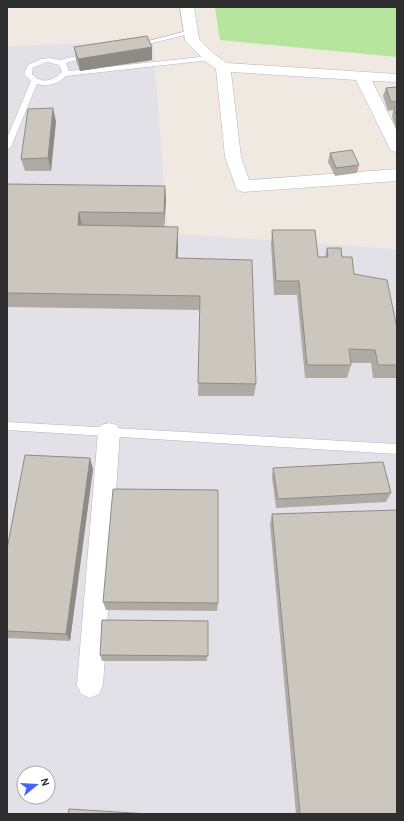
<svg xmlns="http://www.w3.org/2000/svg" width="404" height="821" font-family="'Alegreya Sans',sans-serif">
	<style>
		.industrial { fill: #e3e1e8; fill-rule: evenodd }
		.green { fill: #b6e59e }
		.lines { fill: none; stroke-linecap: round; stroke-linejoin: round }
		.lane-casing { stroke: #b4b7c1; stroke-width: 1 }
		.street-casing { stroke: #b4b7c1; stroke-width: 1 }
		.lane { fill: #fff; fill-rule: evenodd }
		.street { fill: #fff; fill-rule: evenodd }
		.wall { fill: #afaba4 }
		.shaded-wall { fill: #8e8b86 }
		.building { fill: #cbc7bf; stroke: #8e8b86 }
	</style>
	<rect width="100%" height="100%" fill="#efe9e1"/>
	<path class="industrial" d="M153 41 168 233 397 249V814H7V46ZM24 773H48V797H24Z"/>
	<path class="green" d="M215 7H397V57L220 40Z"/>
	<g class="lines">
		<defs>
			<g id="lane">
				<path d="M191 30 194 32 193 33 136 47 133 45Z"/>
				<path d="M89 53 92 55 91 56 66 63 69 71 210 56 213 58 210 60 66 76C58 84 48 87 37 84L11 147 7 150V138L31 81 24 74 28 65 41 59 50 58 60 60ZM47 62 59 65 62 71C55 82 40 84 32 74L33 67Z"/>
				<path d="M7 422 397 444V454L7 430Z"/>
			</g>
			<g id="street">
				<path d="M180 7H194L199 39 215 55 227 63 397 74V82L372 81 397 131V152L391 151 389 147 356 80 231 72 241 157 249 180 397 169V181L243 192 237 190 225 157 216 69 205 61 185 40Z"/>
				<path d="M109 423 117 425 120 432 103 685 99 694 90 698 81 694 77 685 98 432 101 425Z"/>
			</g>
		</defs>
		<use href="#lane" class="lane-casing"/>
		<use href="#street" class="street-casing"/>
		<use href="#lane" class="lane"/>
		<use href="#street" class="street"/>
	</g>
	<g class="wall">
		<path d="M74 47 152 60 80 71 76 60Z"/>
		<path d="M397 87V129H396L392 117 393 110 388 111 383 96 386 88Z"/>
		<path d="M56 121 51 171H25L21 159Z"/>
		<path d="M330 153 359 165 357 173 335 176 328 162Z"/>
		<path d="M7 184 165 186 166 201 164 227H178V258L256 384 254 396H198L200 310 7 307Z"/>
		<path d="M272 230 318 257H325L327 248 342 257 354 274 397 328V378H373L371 363H351V365L347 378H305L297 295H274L271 244Z"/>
		<path d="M273 468 391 493 386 502 276 508 272 477Z"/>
		<path d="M93 469 70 641 7 638V549Z"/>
		<path d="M272 514 397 814H296L270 524Z"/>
		<path d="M103 602 218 603 217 611 106 610Z"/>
		<path d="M208 621 207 661H102L100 655Z"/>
	</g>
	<g class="shaded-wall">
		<path d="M152 47V60L80 71 78 59Z"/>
		<path d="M53 108 56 121 51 171 48 158Z"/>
		<path d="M165 186 166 201 164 227V213Z"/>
		<path d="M79 212 82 226 78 225Z"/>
		<path d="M178 227V241L177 273 176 258Z"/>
		<path d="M90 458 93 469 70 641 66 634Z"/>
	</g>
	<g class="building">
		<path d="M147 36 152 47 78 59 74 47Z"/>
		<path d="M397 87V101L391 102 386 88Z"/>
		<path d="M53 108 48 158 21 159 28 109Z"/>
		<path d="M394 108H397V117Z"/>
		<path d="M352 150 359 165 336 168 330 153Z"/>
		<path d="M7 184 165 186 164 213 79 212 78 225 178 227 176 258 252 260 256 384 198 383 200 296 7 293Z"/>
		<path d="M272 230H315L318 257H328L327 248H341L342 257H352L354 274 387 280 397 328V365H378L375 350 349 349 351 365H307L299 281H276Z"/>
		<path d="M25 455 90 458 66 634 7 631V549Z"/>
		<path d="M383 462 391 493 278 499 273 468Z"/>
		<path d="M113 489 218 490V603L103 602Z"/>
		<path d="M397 510V814H300L272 514Z"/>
		<path d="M102 620 208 621V656L100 655Z"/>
		<path d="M69 809 149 814H68Z"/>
	</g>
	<rect width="404" height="821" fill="none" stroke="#2e2e2e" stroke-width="16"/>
	<g transform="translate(36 785) rotate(72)"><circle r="19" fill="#ffffff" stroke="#ababab"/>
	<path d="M0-3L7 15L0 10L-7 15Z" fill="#4264fb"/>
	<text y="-6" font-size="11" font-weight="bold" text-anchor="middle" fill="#2e2e2e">N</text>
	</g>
</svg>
